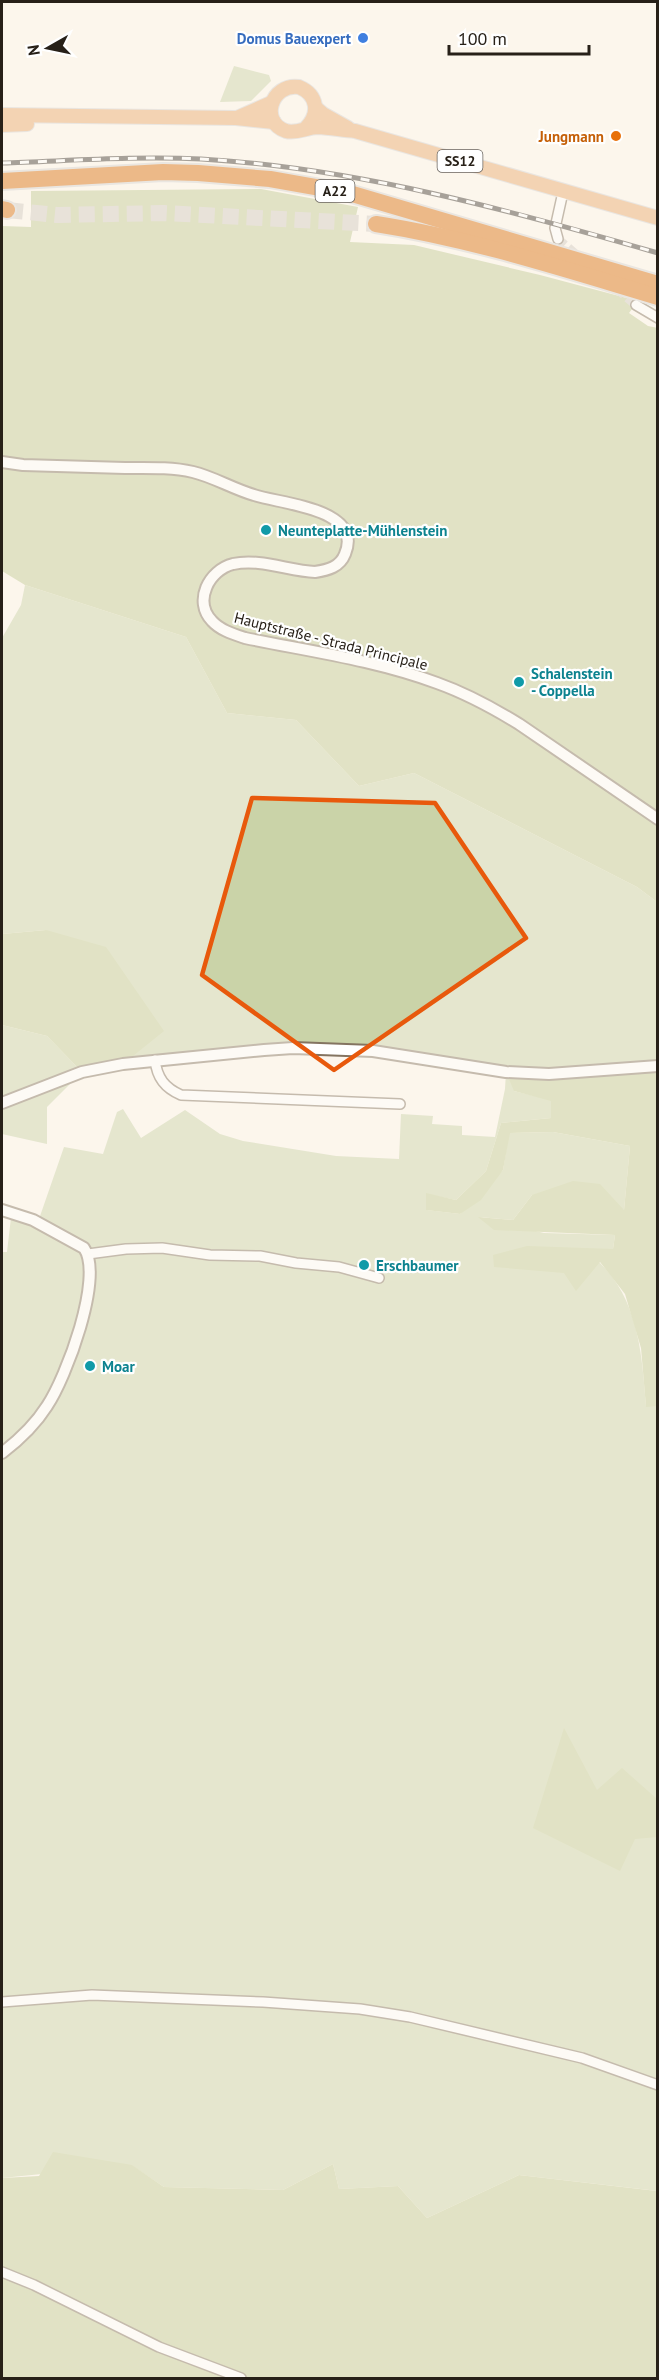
<svg xmlns="http://www.w3.org/2000/svg" width="659" height="2380" font-family="'PT Sans',sans-serif">
	<style>
		.green { fill: #cad3a8 }
		.forest { fill: #c1cb94 }
		.lines { fill: none; stroke-linecap: round; stroke-linejoin: round }
		.minor-tunnel { stroke: #d1cac2; stroke-width: 9; stroke-dasharray: 9 4.5; stroke-linecap: butt }
		.motorway-tunnel { stroke: #d1cac2; stroke-width: 16; stroke-dasharray: 16 8; stroke-linecap: butt }
		.minor-casing { stroke: #847461; stroke-width: 12 }
		.tertiary-casing { stroke: #847461; stroke-width: 14 }
		.primary-casing { stroke: #d4d2d1; stroke-width: 16 }
		.motorway-casing { stroke: #d4d2d1; stroke-width: 20 }
		.minor { stroke: #fff; stroke-width: 9 }
		.tertiary { stroke: #fff; stroke-width: 10 }
		.primary { stroke: #e9a96e; stroke-width: 14 }
		.motorway { stroke: #da6f0e; stroke-width: 16 }
		.rail-casing { stroke: #423b33; stroke-width: 5 }
		.rail { stroke: #fff; stroke-width: 3; stroke-dasharray: 9; stroke-linecap: butt }
		.marked { fill: none; stroke: #e8590c; stroke-width: 4.5; stroke-linejoin: round }
		.shop-dot { fill: #3f7fe0; stroke: #fff; stroke-width: 2 }
		.food-dot { fill: #e8710a; stroke: #fff; stroke-width: 2 }
		.culture-dot { fill: #0f9aa8; stroke: #fff; stroke-width: 2 }
		.labels { text-anchor: middle; dominant-baseline: central; stroke-width: 4.5; stroke-linejoin: round; paint-order: stroke }
		.shield { fill: #fff; stroke: #68635d; stroke-width: 1.5 }
		.shield-label { font-size: 14px; font-weight: bold; fill: #272018 }
		.shop-label { font-size: 15px; font-weight: bold; fill: #366cbe; stroke: #fff; text-anchor: end }
		.food-label { font-size: 15px; font-weight: bold; fill: #c56008; stroke: #fff; text-anchor: end }
		.culture-label { font-size: 15px; font-weight: bold; fill: #0d838f; stroke: #fff; text-anchor: start }
		.street-label { font-size: 15px; fill: #272018; stroke: #fff }
	</style>
	<rect width="100%" height="100%" fill="#fcf5ec"/>
	<g class="green">
		<path d="M234 66 269 75 271 81 251 101 220 102Z"/>
		<path d="M25 585 186 637 227 713 296 720 359 786 414 773 637 887 657 902V1066L514 1091 551 1100V1118L501 1123 486 1171 456 1200 426 1194 427 1210 460 1214 503 1170 509 1133 553 1132 630 1146 624 1210 532 1195 513 1220 479 1217 544 1233 615 1235 613 1249H576C584 1253 594 1257 600 1263 639 1301 642 1356 646 1406H657L658 2191 519 2175 427 2218 398 2186 339 2189 333 2164 283 2190 164 2187 131 2165 2 2178V1252H7L12 1209 39 1219 64 1147 103 1154 117 1112 123 1109 141 1138 185 1110 220 1134 243 1141 336 1156 399 1159 401 1114 433 1116 432 1124 462 1126V1135L495 1137 505 1089 506 1072 351 1049 123 1064 46 930 2 934V638L21 605Z"/>
		<path d="M2 1025 47 1036 82 1072 47 1107V1144L2 1134Z"/>
	</g>
	<g class="forest">
		<path d="M261 189 358 207 350 242 414 245 540 275 638 301 629 313 648 326 658 328 657 902 637 887 414 773 359 786 296 720 227 713 186 637 25 585 2 571V226L31 227V191Z"/>
		<path d="M46 930 106 947 164 1031 123 1064 82 1072 47 1036 2 1025V934Z"/>
		<path d="M657 1066V1406L646 1407 641 1348 625 1294 600 1262 576 1291 564 1273 494 1267 493 1255 527 1246 613 1249 615 1235 494 1230 478 1217 513 1220 532 1195 573 1181 600 1184 624 1210 630 1146 553 1132 510 1133 503 1170 481 1200 460 1214 426 1210V1193L456 1200 486 1171 501 1123 551 1118V1101L514 1091 506 1072Z"/>
		<path d="M564 1728 597 1790 622 1768 657 1799V1837L635 1839 620 1871 533 1828Z"/>
		<path d="M53 2152 132 2165 164 2187 283 2190 333 2164 339 2189 398 2186 427 2218 519 2175 657 2191V2378H2V2178L39 2176Z"/>
	</g>
	<g class="lines">
		<g class="minor-tunnel">
			<path d="M558 239 579 257"/>
			<path d="M617 289 636 305"/>
		</g>
		<path class="motorway-tunnel" d="M7 210 57 215 164 213 376 224"/>
		<defs>
			<g id="minor">
				<path d="M558 239 555 228 563 192"/>
				<path d="M636 305 658 318"/>
				<path d="M155 1060C157 1078 165 1088 181 1095L400 1104"/>
				<path d="M88 1254 126 1249 162 1248 210 1255 260 1256 296 1263 339 1267 379 1278"/>
				<path d="M2 2002 92 1995 263 2002 360 2009 410 2017 582 2058 658 2085"/>
				<path d="M2 2272 34 2285 159 2347 241 2378"/>
			</g>
			<g id="tertiary">
				<path d="M2 462 23 465C57 466 91 467 125 468 148 468 171 467 193 472 214 477 233 489 254 495 280 504 364 508 345 554 340 567 328 570 315 572 289 571 260 558 233 564 209 570 193 601 212 621 220 630 233 634 245 638 308 651 375 660 437 683 465 693 493 708 519 724L658 819"/>
				<path d="M2 1103 82 1072 123 1064 264 1050 293 1048 373 1051 506 1072 549 1074 658 1066"/>
				<path d="M2 1210 33 1220 84 1248C104 1277 66 1378 47 1406 35 1425 19 1440 2 1453"/>
			</g>
			<g id="primary">
				<path d="M316 108 323 114 348 128"/>
				<path d="M2 115 236 118 274 122"/>
				<path d="M237 118 271 103"/>
				<path d="M2 125 27 124"/>
				<path d="M306 128C320 114 318 95 299 87 271 83 259 122 286 131 297 134 307 127 318 127 331 128 343 130 355 131L658 218"/>
			</g>
			<g id="motorway">
				<path d="M2 181 163 172 198 173 270 179 349 193 658 284"/>
				<path d="M2 209 7 210"/>
				<path d="M376 224C472 239 564 269 658 297"/>
			</g>
		</defs>
		<use href="#minor" class="minor-casing"/>
		<use href="#tertiary" class="tertiary-casing"/>
		<use href="#primary" class="primary-casing"/>
		<use href="#motorway" class="motorway-casing"/>
		<use href="#minor" class="minor"/>
		<use href="#tertiary" class="tertiary"/>
		<use href="#primary" class="primary"/>
		<use href="#motorway" class="motorway"/>
		<defs>
			<path id="rail" d="M2 163C68 161 134 156 201 159 356 168 509 210 658 253"/>
		</defs>
		<use href="#rail" class="rail-casing"/>
		<use href="#rail" class="rail"/>
	</g>
	<path d="M0 0H659V2380H0ZM252 798 435 803 526 938 334 1070 202 975Z" fill="#fcf5ec" fill-opacity=".55" fill-rule="evenodd"/>
	<path class="marked" d="M252 798 435 803 526 938 334 1070 202 975Z"/>
	<circle class="shop-dot" cx="363" cy="38" r="6"/>
	<circle class="food-dot" cx="616" cy="136" r="6"/>
	<g class="culture-dot">
		<circle cx="266" cy="530" r="6"/>
		<circle cx="519" cy="682" r="6"/>
		<circle cx="364" cy="1265" r="6"/>
		<circle cx="90" cy="1366" r="6"/>
	</g>
	<g class="labels">
		<g class="shield">
			<rect x="437.5" y="150" width="45" height="22" rx="4.5"/>
			<rect x="315.5" y="180" width="39" height="22" rx="4.5"/>
		</g>
		<g class="shield-label">
			<text x="460" y="161">SS12</text>
			<text x="335" y="191">A22</text>
		</g>
		<g class="shop-label">
			<text x="351" y="38">Domus Bauexpert</text>
		</g>
		<g class="food-label">
			<text x="604" y="136">Jungmann</text>
		</g>
		<g class="culture-label">
			<text x="278" y="530">Neunteplatte-Mühlenstein</text>
			<text x="531" y="673">Schalenstein<tspan x="531" dy="17">- Coppella</tspan></text>
			<text x="376" y="1265">Erschbaumer</text>
			<text x="102" y="1366">Moar</text>
		</g>
		<g class="street-label">
			<text transform="translate(331 641) rotate(14)">Hauptstraße - Strada Principale</text>
		</g>
	</g>
	<rect width="659" height="2380" fill="none" stroke="#272018" stroke-width="6"/>
	<g transform="translate(48 48) rotate(261)" stroke="#ffffff" stroke-width="4.5" paint-order="stroke">
	<path d="M0-4.5L10 22L0 15L-10 22Z" fill="#272018"/>
	<text y="-9" font-size="16" font-weight="bold" text-anchor="middle" fill="#272018">N</text>
	</g>
	<path d="M449 45v9h140v-9" fill="none" stroke="#272018" stroke-width="3"/>
	<text x="458" y="45" font-size="18" fill="#272018" stroke="#ffffff" stroke-width="4.5" paint-order="stroke">100 m</text>
</svg>
